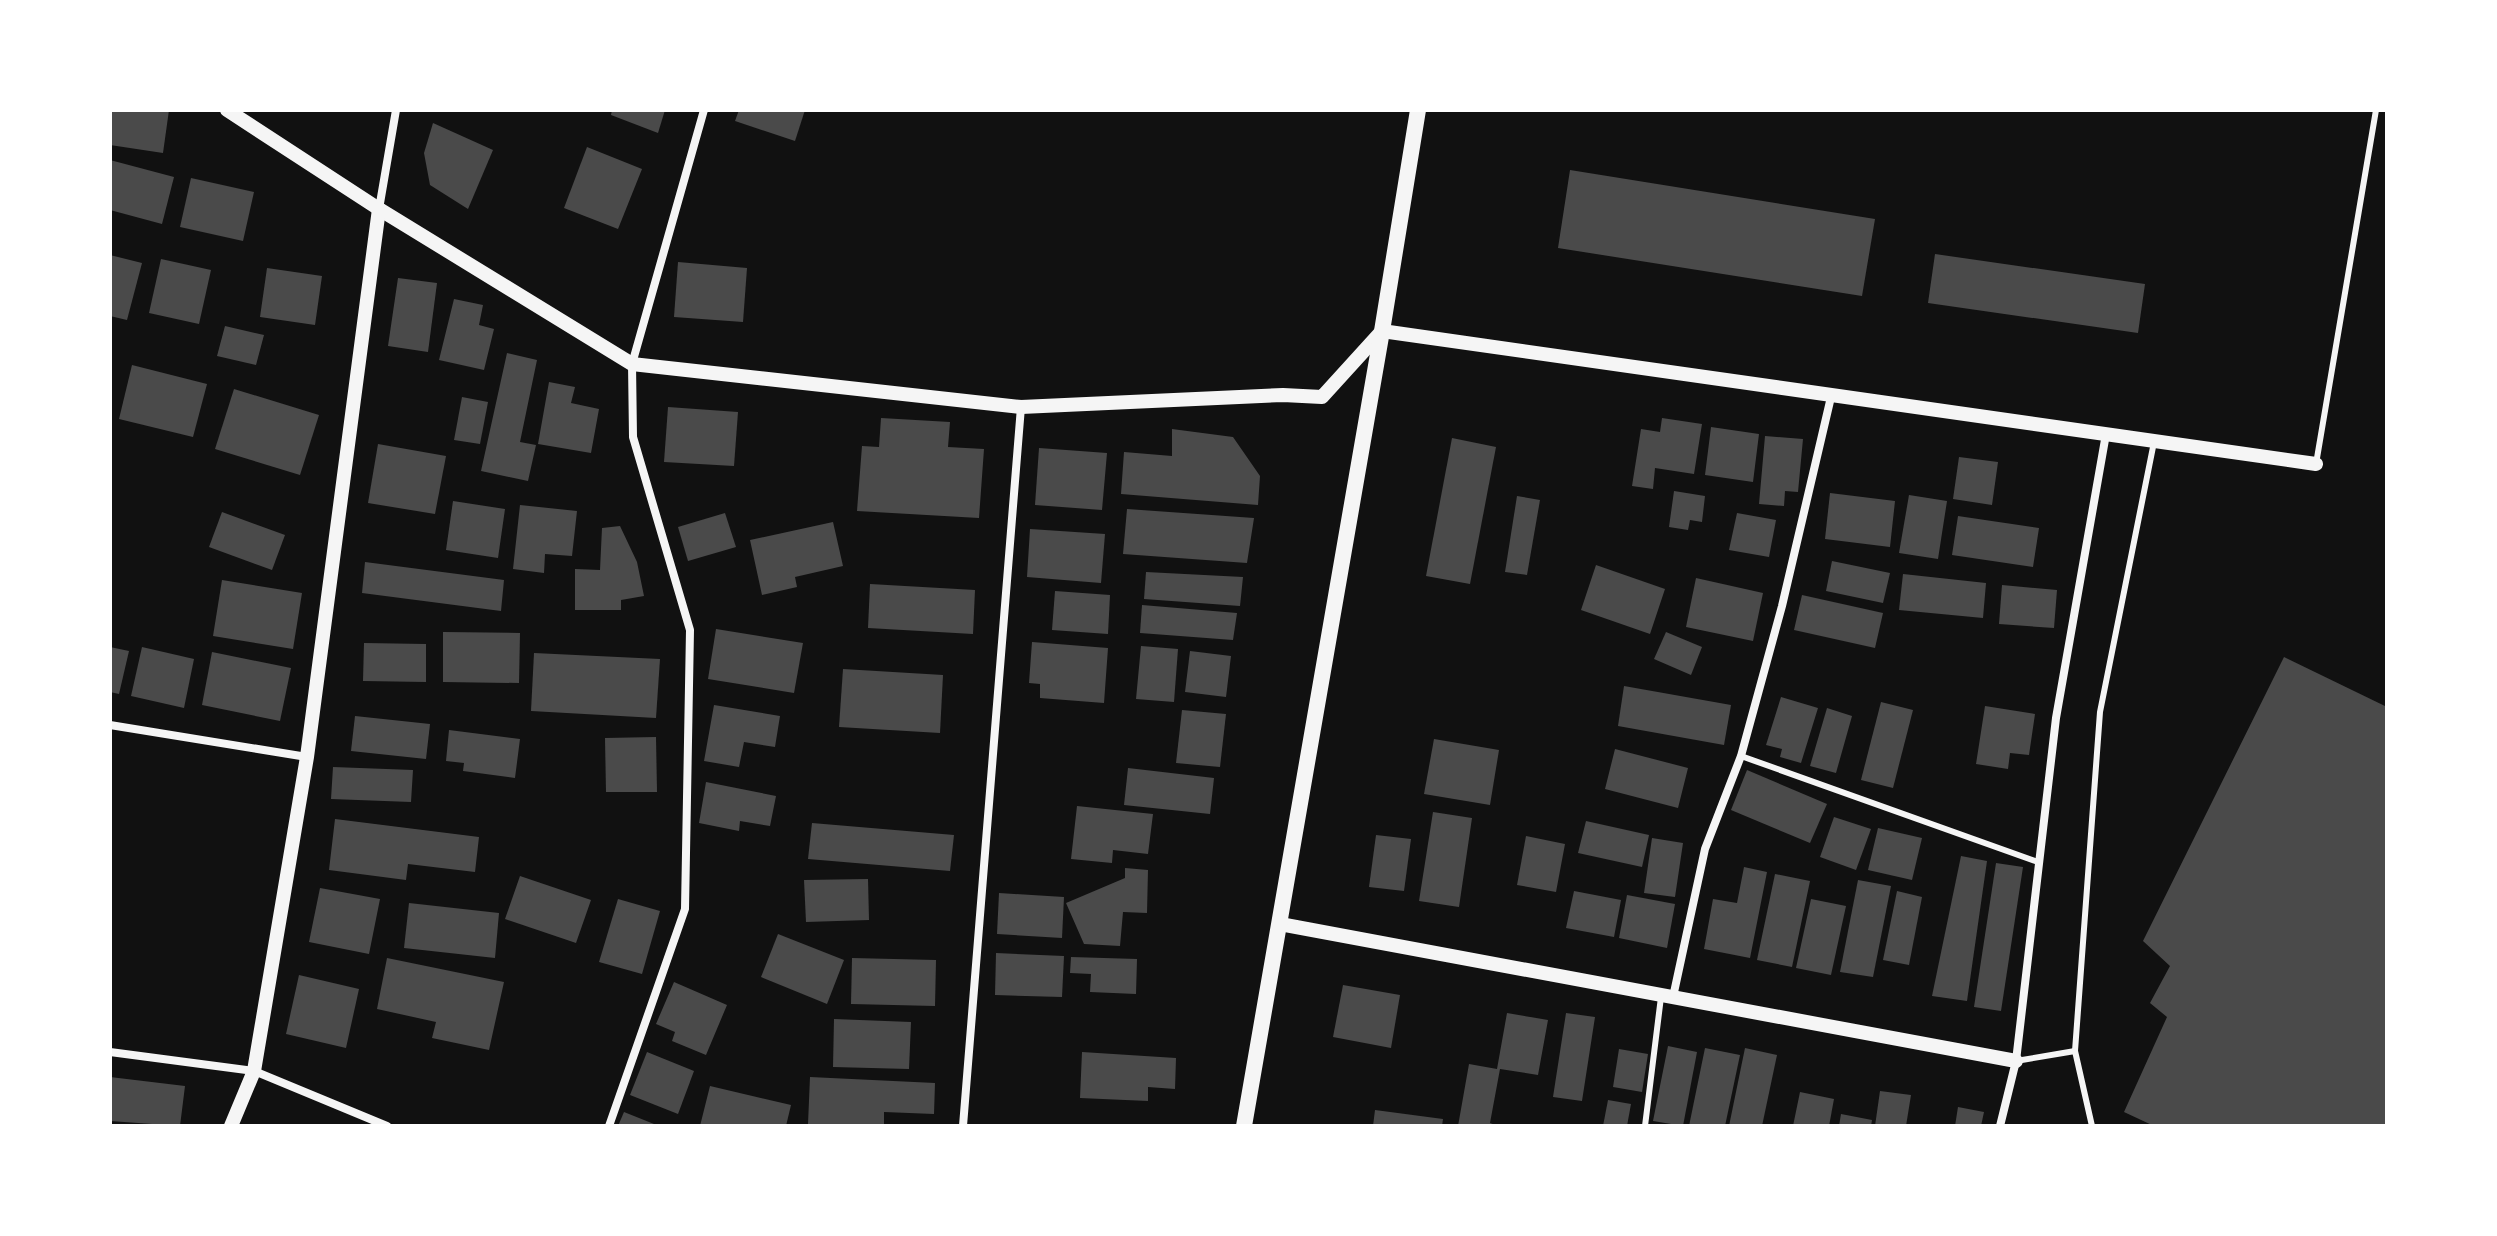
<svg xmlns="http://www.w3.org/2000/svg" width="2497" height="1236" font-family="'Fira Sans Condensed',sans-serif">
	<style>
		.building { fill: #4a4a4a }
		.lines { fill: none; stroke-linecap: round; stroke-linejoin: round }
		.service { stroke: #f5f5f5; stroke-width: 6 }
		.minor { stroke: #f5f5f5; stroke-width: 8 }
		.tertiary { stroke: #f5f5f5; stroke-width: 14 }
		.secondary { stroke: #f5f5f5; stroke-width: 16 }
	</style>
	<rect width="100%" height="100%" fill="#111"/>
	<g class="building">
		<path d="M110 110H169L163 153 110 145Z"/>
		<path d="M612 110H665L658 133 611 115Z"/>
		<path d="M739 110H805L795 141 735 121Z"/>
		<path d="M433 123 493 150 468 209 430 185 424 153Z"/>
		<path d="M587 147 642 169 618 229 564 208Z"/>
		<path d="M110 160 174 177 162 224 110 210Z"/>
		<path d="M1570 170 1875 219 1862 296 1558 248Z"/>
		<path d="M191 178 254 192 243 241 180 227Z"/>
		<path d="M1935 254 2145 284 2138 333 1928 303Z"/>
		<path d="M110 255 142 263 127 320 110 316Z"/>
		<path d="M161 259 211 270 199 324 149 313Z"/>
		<path d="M678 262 747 268 743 322 674 317Z"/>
		<path d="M267 268 322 276 315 325 260 317Z"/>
		<path d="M398 278 437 283 428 352 388 346Z"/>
		<path d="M454 299 483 305 479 325 494 329 484 370 439 360Z"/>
		<path d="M225 326 264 335 256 365 217 356Z"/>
		<path d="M507 353 537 360 520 442 536 445 528 481 481 471Z"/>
		<path d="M132 365 207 384 193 437 119 419Z"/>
		<path d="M549 382 575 387 571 403 599 409 591 453 538 444Z"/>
		<path d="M234 389 319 415 300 475 215 449Z"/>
		<path d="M462 397 488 402 480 444 454 440Z"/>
		<path d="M668 407 738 412 734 466 664 462Z"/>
		<path d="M881 418 950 422 948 447 984 449 979 518 857 511 862 446 879 447Z"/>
		<path d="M1662 418 1702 424 1694 474 1655 468 1653 489 1632 486 1641 429 1660 432Z"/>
		<path d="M1711 427 1759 434 1753 482 1705 475Z"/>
		<path d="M1172 429 1233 437 1260 476 1258 505 1121 494 1124 452 1172 456Z"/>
		<path d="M1765 436 1803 439 1798 492 1785 491 1784 506 1759 504Z"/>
		<path d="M1452 438 1496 447 1470 584 1426 576Z"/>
		<path d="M378 444 446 456 435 514 368 503Z"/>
		<path d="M1039 448 1107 453 1102 510 1035 505Z"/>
		<path d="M1959 457 1998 462 1992 505 1953 499Z"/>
		<path d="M1674 491 1705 496 1702 522 1690 520 1688 530 1669 527Z"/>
		<path d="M1830 493 1895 501 1890 547 1825 539Z"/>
		<path d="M1909 495 1947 501 1938 559 1899 553Z"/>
		<path d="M1517 496 1540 500 1527 575 1505 572Z"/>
		<path d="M453 501 505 509 498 558 446 550Z"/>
		<path d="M520 505 577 511 572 556 545 554 544 573 513 569Z"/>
		<path d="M1127 509 1254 518 1247 563 1123 554Z"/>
		<path d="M222 512 285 535 272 570 209 547Z"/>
		<path d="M725 513 736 547 688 561 678 527Z"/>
		<path d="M1737 513 1776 520 1769 557 1729 550Z"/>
		<path d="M1958 516 2039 528 2033 567 1952 555Z"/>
		<path d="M833 522 843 566 795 577 797 587 762 595 750 540Z"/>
		<path d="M620 526 637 562 644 596 621 600V610H575V569L600 570 602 528Z"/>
		<path d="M1030 529 1105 534 1101 583 1027 577Z"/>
		<path d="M1832 561 1890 573 1883 603 1826 591Z"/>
		<path d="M365 562 504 580 501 611 362 593Z"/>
		<path d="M1596 565 1665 589 1650 634 1581 610Z"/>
		<path d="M1146 572 1243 577 1240 606 1144 599Z"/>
		<path d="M1903 574 1986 583 1983 618 1899 610Z"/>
		<path d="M1696 578 1763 593 1753 641 1686 627Z"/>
		<path d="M222 580 302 593 293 649 213 636Z"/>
		<path d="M870 584 975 590 973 634 868 628Z"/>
		<path d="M2002 585 2057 590 2054 628 1999 624Z"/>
		<path d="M1055 591 1110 595 1108 634 1052 630Z"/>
		<path d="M1802 595 1883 613 1875 648 1794 630Z"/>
		<path d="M1142 605 1237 613 1233 640 1140 633Z"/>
		<path d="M716 629 803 643 794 693 708 679Z"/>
		<path d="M443 632 520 633 519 683 443 682Z"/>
		<path d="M1666 632 1702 647 1691 675 1654 659Z"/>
		<path d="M1032 642 1108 648 1104 703 1040 698V684L1029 683Z"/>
		<path d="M364 643 426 644V682L363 681Z"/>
		<path d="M1141 646 1178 649 1174 702 1136 699Z"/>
		<path d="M110 647 129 651 119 694 110 692Z"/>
		<path d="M142 647 194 659 184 708 131 696Z"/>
		<path d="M1190 651 1231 656 1226 697 1185 692Z"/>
		<path d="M212 652 291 668 280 721 202 705Z"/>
		<path d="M534 653 660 659 656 718 531 711Z"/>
		<path d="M2284 657 2387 707V1126H2154L2124 1112 2167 1017 2150 1003 2170 966 2143 941Z"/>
		<path d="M843 669 943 675 940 733 839 727Z"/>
		<path d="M1624 686 1731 705 1724 745 1618 726Z"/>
		<path d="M1781 697 1818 708 1801 763 1780 757 1782 749 1766 745Z"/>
		<path d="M1881 702 1913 710 1893 788 1861 780Z"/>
		<path d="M714 705 780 716 775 747 744 742 739 767 704 761Z"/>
		<path d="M1985 706 2035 714 2029 755 2010 753 2008 769 1976 764Z"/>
		<path d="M1827 708 1852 716 1836 773 1810 766Z"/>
		<path d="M1182 710 1226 714 1220 767 1176 763Z"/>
		<path d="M355 716 430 724 426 759 351 751Z"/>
		<path d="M449 730 520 739 515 778 463 771 464 763 446 761Z"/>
		<path d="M656 737 657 792H606L605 738Z"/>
		<path d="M1434 739 1499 750 1490 805 1424 794Z"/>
		<path d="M1615 749 1688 768 1678 808 1605 789Z"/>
		<path d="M333 767 413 770 411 802 331 799Z"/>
		<path d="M1128 768 1214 778 1210 814 1124 805Z"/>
		<path d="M1747 770 1827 804 1810 843 1731 810Z"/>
		<path d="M706 782 776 796 770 826 740 821 739 831 699 823Z"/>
		<path d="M1077 806 1153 814 1148 854 1113 850 1112 863 1071 859Z"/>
		<path d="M1433 812 1472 818 1459 907 1419 901Z"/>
		<path d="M1834 817 1871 829 1856 870 1820 857Z"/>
		<path d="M335 819 479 837 475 872 408 864 406 880 329 870Z"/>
		<path d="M1586 821 1649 835 1642 867 1578 853Z"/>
		<path d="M812 823 954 835 950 871 808 859Z"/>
		<path d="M1878 828 1922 838 1912 880 1868 870Z"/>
		<path d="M1376 835 1411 839 1404 891 1369 887Z"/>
		<path d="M1526 836 1565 844 1556 892 1517 885Z"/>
		<path d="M1652 838 1683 843 1675 897 1644 893Z"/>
		<path d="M1961 856 1987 861 1967 1001 1932 996Z"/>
		<path d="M1996 863 2023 867 2001 1011 1974 1007Z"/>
		<path d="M1744 867 1767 872 1750 958 1704 949 1713 899 1737 903Z"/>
		<path d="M1125 868 1148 870 1147 913 1123 912 1120 946 1084 944 1066 903 1125 878Z"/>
		<path d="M1775 874 1810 881 1792 967 1757 960Z"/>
		<path d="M520 876 591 900 576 943 505 919Z"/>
		<path d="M868 879 869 920 806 922 804 880Z"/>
		<path d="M1858 880 1891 886 1873 977 1840 972Z"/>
		<path d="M320 888 380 899 369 954 309 942Z"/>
		<path d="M1574 891 1621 900 1614 937 1566 928Z"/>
		<path d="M1897 891 1922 897 1909 965 1883 960Z"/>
		<path d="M999 893 1064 897 1062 938 997 934Z"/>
		<path d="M1627 895 1675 904 1667 948 1619 938Z"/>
		<path d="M618 899 660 911 642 974 599 962Z"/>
		<path d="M1811 899 1846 906 1831 975 1796 968Z"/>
		<path d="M409 903 499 913 495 958 404 948Z"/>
		<path d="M778 934 844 960 827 1004 761 977Z"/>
		<path d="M996 953 1064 956 1062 997 995 995Z"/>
		<path d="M1071 957 1137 959 1136 994 1090 992 1091 974 1070 973Z"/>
		<path d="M387 958 504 982 489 1050 432 1038 436 1022 377 1009Z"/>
		<path d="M852 958 936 960 935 1006 851 1004Z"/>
		<path d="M299 975 359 989 346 1048 286 1034Z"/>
		<path d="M674 982 727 1005 706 1055 672 1041 675 1032 656 1024Z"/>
		<path d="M1343 985 1400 995 1391 1048 1333 1037Z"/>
		<path d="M1507 1013 1548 1020 1538 1075 1500 1069 1490 1123 1498 1126H1458L1469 1064 1497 1069Z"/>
		<path d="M1566 1013 1595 1017 1582 1101 1553 1097Z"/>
		<path d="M834 1019 911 1022 909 1069 833 1067Z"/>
		<path d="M1668 1046 1697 1052 1683 1126 1653 1121Z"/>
		<path d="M1705 1048 1740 1055 1725 1126H1689Z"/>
		<path d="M1745 1048 1777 1055 1762 1126H1729Z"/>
		<path d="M1619 1049 1648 1054 1642 1092 1613 1087Z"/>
		<path d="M647 1052 694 1071 678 1114 630 1095Z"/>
		<path d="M1082 1052 1176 1058 1175 1089 1148 1087V1101L1080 1098Z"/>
		<path d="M110 1077 185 1086 180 1126 110 1121Z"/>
		<path d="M810 1077 935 1083 934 1114 884 1112V1126L808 1124Z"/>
		<path d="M710 1086 791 1105 786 1126H700Z"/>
		<path d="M1880 1091 1911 1095 1906 1126H1875Z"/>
		<path d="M1800 1092 1834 1099 1829 1126H1793Z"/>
		<path d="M1608 1100 1631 1104 1627 1126H1603Z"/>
		<path d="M1958 1107 1984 1112 1981 1126H1955Z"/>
		<path d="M1375 1110 1443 1119 1442 1126H1373Z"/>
		<path d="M624 1112 659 1126H618Z"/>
		<path d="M1841 1114 1872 1120 1871 1126H1839Z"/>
	</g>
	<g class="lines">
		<g class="service">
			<path d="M2316 464 2376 110"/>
			<path d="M1741 756 2038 862"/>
			<path d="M2016 1061 2075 1051"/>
			<path d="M1645 1126 1661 997"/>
			<path d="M2092 1126 2075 1051 2100 712 2154 442"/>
		</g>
		<g class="minor">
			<path d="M379 209 396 110"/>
			<path d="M110 725 307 757"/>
			<path d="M1673 997 1705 849 1741 756 1782 606 1831 397"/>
			<path d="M110 1052 254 1071 387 1126"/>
			<path d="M609 1126 685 909 690 630 633 437 632 364 704 110"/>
			<path d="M963 1126 1021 407"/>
			<path d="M2000 1126 2016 1061 2056 718 2106 434"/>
		</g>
		<g class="tertiary">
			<path d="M227 110 379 209 632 364 1021 407 1283 395 1322 397 1382 331 2316 464"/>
			<path d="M1280 924 2016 1061"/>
			<path d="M231 1126 254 1071 307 757 379 209"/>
		</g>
		<path class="secondary" d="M1244 1126 1382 331 1418 110"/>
	</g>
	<rect width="2497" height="1236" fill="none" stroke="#ffffff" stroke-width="224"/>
</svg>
